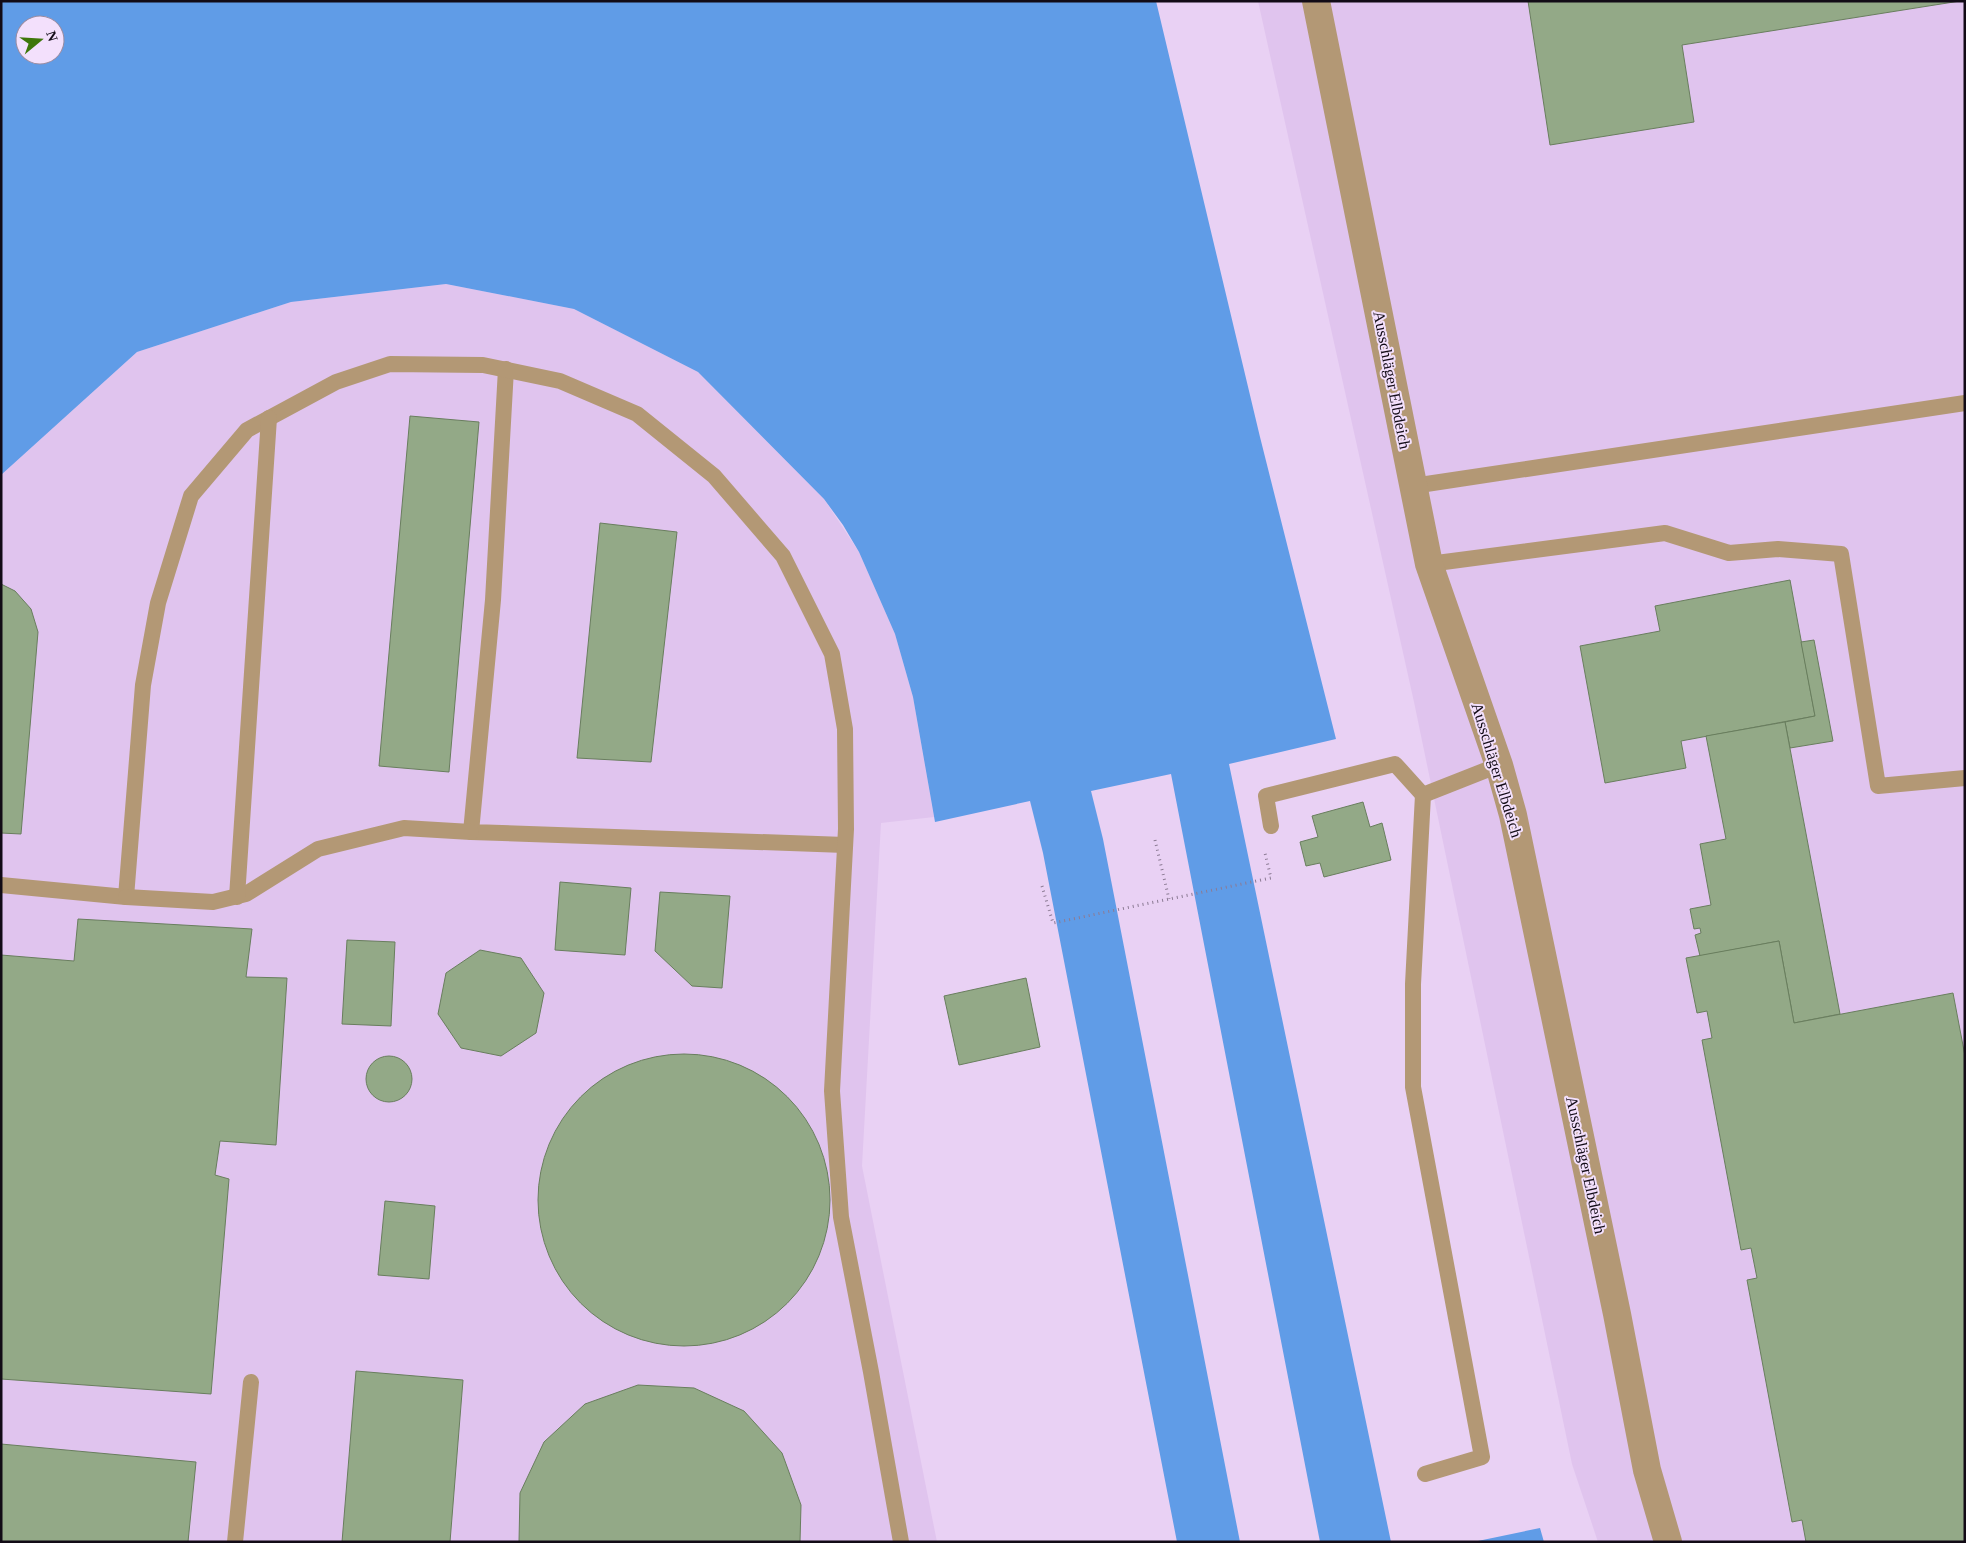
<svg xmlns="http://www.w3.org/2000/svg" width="1966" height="1543" font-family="Georgia,serif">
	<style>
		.built { fill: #e0c4ee }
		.water { fill: #609ce7; fill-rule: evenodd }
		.building { fill: #93a987; stroke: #697e5e }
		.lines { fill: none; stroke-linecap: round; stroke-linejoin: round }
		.path { stroke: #8c7b94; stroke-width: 3; stroke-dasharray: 1 4; stroke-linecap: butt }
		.lane { stroke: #b39875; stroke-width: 16 }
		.street { stroke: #b39875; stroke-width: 28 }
		.labels { text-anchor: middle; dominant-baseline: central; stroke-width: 4; stroke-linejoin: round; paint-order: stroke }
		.street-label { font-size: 16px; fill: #120b16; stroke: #f3e0fc }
	</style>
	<rect width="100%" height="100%" fill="#e9d1f4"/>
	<g class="built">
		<path d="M1258 1H1965V1542H1598L1572 1464 1414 702Z"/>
		<path d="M446 284 574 309 698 372 824 499 859 552 895 634 913 697 934 817 881 823 862 1166 937 1542H1V475L137 352 291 302Z"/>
	</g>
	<g class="water">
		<path d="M1 1H1156L1260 437 1336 739 1229 764 1391 1542H1320L1171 774 1091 791 1103 839 1240 1542H1177L1043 853 1030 801 935 822 913 697 895 634 859 552 843 525 824 499 698 372 574 309 446 284 291 302 137 352 1 475ZM25 25H55V55H25Z"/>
		<path d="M1540 1528 1544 1542H1473Z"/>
	</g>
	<g class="building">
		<path d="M1528 1H1960L1682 45 1694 122 1550 145Z"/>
		<path d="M410 416 479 422 449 772 379 766Z"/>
		<path d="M600 523 677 532 651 762 577 758Z"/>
		<path d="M1790 580 1815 716 1681 741 1686 768 1605 783 1580 646 1660 631 1655 606Z"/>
		<path d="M1 584 15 591 31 609 38 632 21 834 1 833Z"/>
		<path d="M1814 640 1833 741 1790 748 1785 722 1815 716 1801 642Z"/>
		<path d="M1785 722 1840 1014 1794 1023 1779 941 1700 956 1695 935 1701 933 1700 928 1694 929 1690 909 1711 905 1700 844 1726 839 1706 736Z"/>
		<path d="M1363 802 1370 827 1382 823 1391 860 1324 877 1320 863 1306 866 1300 842 1318 837 1312 816Z"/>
		<path d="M560 882 631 888 625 955 555 950Z"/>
		<path d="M660 892 730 896 722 988 692 986 655 951Z"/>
		<path d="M78 919 252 929 246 977 287 978 276 1145 220 1141 215 1175 229 1179 211 1394 1 1379V955L74 961Z"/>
		<path d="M347 940 395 942 391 1026 342 1024Z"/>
		<path d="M1779 941 1794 1023 1953 993 1965 1056V1542H1806L1802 1520 1792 1522 1747 1280 1757 1278 1751 1248 1741 1250 1702 1040 1712 1038 1707 1011 1697 1013 1686 958Z"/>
		<path d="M480 950 521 958 544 993 536 1033 501 1056 461 1048 438 1014 446 973Z"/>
		<path d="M1026 978 1040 1047 959 1065 944 996Z"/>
		<circle cx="684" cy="1200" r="146"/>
		<circle cx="389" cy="1079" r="23"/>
		<path d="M385 1201 435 1206 429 1279 378 1275Z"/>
		<path d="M356 1371 463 1380 450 1542H342Z"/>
		<path d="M638 1385 694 1388 744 1411 782 1453 801 1505 800 1542H519L520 1493 544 1442 585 1404Z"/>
		<path d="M1 1444 196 1462 188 1542H1Z"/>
	</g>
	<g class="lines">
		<g class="path">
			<path d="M1155 840 1169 899"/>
			<path d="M1042 886 1053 923 1271 878 1265 853"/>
		</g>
		<g class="lane">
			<path d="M506 369 493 600 471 832 845 845"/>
			<path d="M1413 486 1965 403"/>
			<path d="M1429 564 1665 533 1729 553 1778 549 1841 554 1878 786 1965 778"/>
			<path d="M1271 826 1266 796 1395 764 1423 795"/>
			<path d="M1 885 126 897 143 685 158 603 191 496 247 430 336 382 390 364 483 365 560 381 637 414 714 476 783 556 832 654 845 729 846 829 832 1091 841 1217 871 1372 901 1542"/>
			<path d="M126 897 213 902 246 894 318 849 404 828 471 832"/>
			<path d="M237 897 269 418"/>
			<path d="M1425 1474 1482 1457 1413 1087V984L1423 795 1499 765"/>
			<path d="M235 1542 251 1382"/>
		</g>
		<path class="street" d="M1316 1 1429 564 1499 765 1513 815 1617 1314 1647 1470 1668 1542"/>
	</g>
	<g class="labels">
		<g class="street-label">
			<text transform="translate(1392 380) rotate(79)">Ausschläger Elbdeich</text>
			<text transform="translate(1497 770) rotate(73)">Ausschläger Elbdeich</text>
			<text transform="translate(1586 1165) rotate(78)">Ausschläger Elbdeich</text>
		</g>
	</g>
	<rect width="1966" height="1543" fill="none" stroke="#120b16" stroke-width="5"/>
	<g transform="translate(40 40) rotate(72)"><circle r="24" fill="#f3e0fc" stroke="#998ba0"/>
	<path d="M0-4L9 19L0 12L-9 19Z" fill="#3e770a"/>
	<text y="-8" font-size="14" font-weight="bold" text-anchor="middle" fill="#120b16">N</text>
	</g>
</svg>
